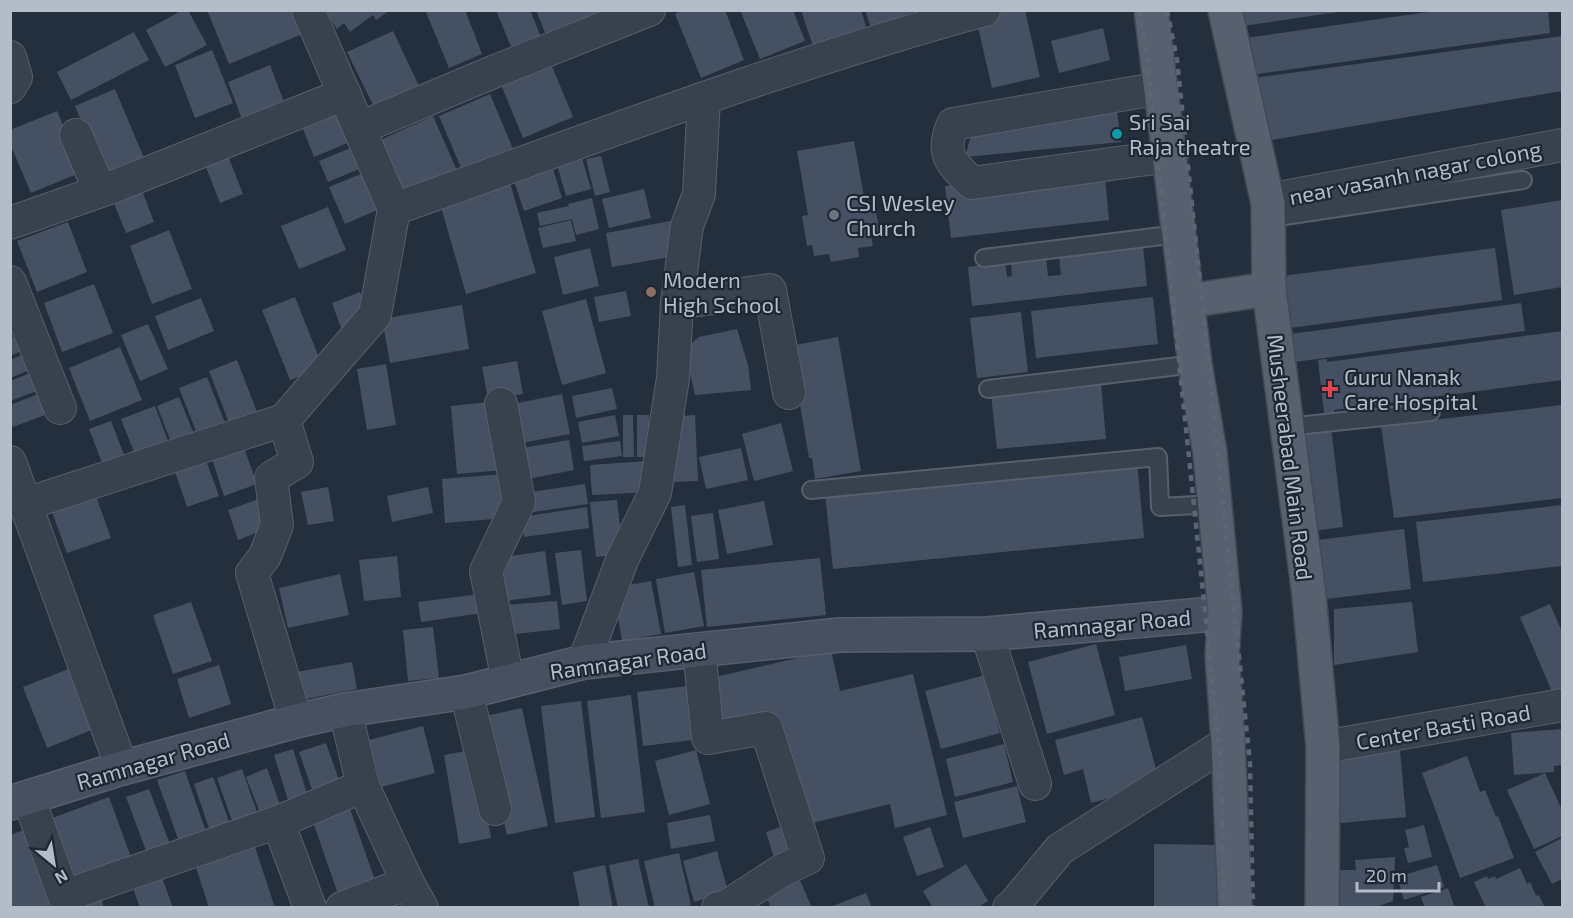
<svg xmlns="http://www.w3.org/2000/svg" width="1573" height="918" font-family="'Exo 2',sans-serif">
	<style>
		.building { fill: #455162 }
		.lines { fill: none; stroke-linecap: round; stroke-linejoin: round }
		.service-casing { stroke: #565f6c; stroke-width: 20 }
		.minor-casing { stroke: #565f6c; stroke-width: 34 }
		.secondary-casing { stroke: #565f6c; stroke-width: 36 }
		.primary-casing { stroke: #414a57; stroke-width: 36 }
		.service { stroke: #38414e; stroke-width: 16 }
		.minor { stroke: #38414e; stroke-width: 32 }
		.secondary { stroke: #465061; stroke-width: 33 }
		.primary { stroke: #56606e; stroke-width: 33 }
		.rail { stroke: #5a6575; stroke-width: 4.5; stroke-dasharray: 6 6; stroke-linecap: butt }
		.culture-dot { fill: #0f9aa8; stroke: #1d2633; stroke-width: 2 }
		.worship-dot { fill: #6b7280; stroke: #1d2633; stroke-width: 2 }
		.education-dot { fill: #8d6e63; stroke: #1d2633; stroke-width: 2 }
		.health-dot { fill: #e0444e; stroke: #1d2633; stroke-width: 2 }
		.labels { text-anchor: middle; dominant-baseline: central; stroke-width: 4.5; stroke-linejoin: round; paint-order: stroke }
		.poi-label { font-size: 22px; fill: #b4bcc9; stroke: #1d2633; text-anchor: start }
		.street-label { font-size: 22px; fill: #b4bcc9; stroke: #1d2633 }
	</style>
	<rect width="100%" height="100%" fill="#242f3e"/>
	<g class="building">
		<path d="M183 10H188L207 45 165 67 146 30Z"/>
		<path d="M207 10H296L305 33 229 64Z"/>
		<path d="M324 10H390L376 20 373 15 350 32 344 23 337 29Z"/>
		<path d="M429 10H465L482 54 449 68 426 12Z"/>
		<path d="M496 10H530L543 42 514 54Z"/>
		<path d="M536 10H595L599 19 548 40Z"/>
		<path d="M683 10H725L744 60 701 78 675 14Z"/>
		<path d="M740 10H793L805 41 760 59Z"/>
		<path d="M801 10H861L866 27 813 46Z"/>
		<path d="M865 10H918L871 28Z"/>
		<path d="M1008 10H1025L1040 77 992 88 976 18Z"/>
		<path d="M1235 10H1338V12L1237 27Z"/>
		<path d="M1442 10H1548L1550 33 1244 76 1239 39Z"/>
		<path d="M1103 28 1110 60 1059 73 1051 41Z"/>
		<path d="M393 31 419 86 374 107 347 52Z"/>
		<path d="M134 32 149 60 71 100 57 72Z"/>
		<path d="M1562 36V91L1254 143 1246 79Z"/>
		<path d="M212 50 233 103 195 118 175 65Z"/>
		<path d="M549 59 573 117 523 138 499 80Z"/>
		<path d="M270 65 284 102 242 119 228 82Z"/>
		<path d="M115 89 144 158 104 175 75 106Z"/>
		<path d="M490 94 513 149 462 170 439 116Z"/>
		<path d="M341 101 357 139 314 157 299 119Z"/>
		<path d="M57 111 82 172 31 193 10 144V130Z"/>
		<path d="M1117 112 1121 142 965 157 972 132Z"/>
		<path d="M433 116 458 173 403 198 378 141Z"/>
		<path d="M854 141 866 208 875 206 880 234 871 236 873 246 858 248 859 257 831 262 829 254 814 256 812 245 807 246 802 216 808 215 797 151Z"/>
		<path d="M358 145 366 166 328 182 319 161Z"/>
		<path d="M225 148 243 194 220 203 202 157Z"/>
		<path d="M601 156 610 192 595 196 586 159Z"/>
		<path d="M582 158 591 189 566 196 557 165Z"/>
		<path d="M1104 168 1109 220 951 238 945 186Z"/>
		<path d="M553 169 562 198 524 211 514 181Z"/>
		<path d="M368 171 384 207 345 224 329 187Z"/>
		<path d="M509 179 536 273 466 294 439 200Z"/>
		<path d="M140 185 154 222 126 233 111 196Z"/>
		<path d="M644 189 651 218 609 228 602 199Z"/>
		<path d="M592 198 599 229 576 235 572 219 540 226 537 213 569 206 568 204Z"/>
		<path d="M1562 200V287L1514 295 1501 210Z"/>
		<path d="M328 207 346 250 299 269 281 226Z"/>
		<path d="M571 220 576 241 543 248 538 228Z"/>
		<path d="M670 221 676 256 612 267 606 233Z"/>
		<path d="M68 222 87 272 37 292 17 241Z"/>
		<path d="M169 230 192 289 152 304 130 246Z"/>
		<path d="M1143 246 1147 286 972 306 968 267 1005 262 1007 277 1012 276 1011 261 1046 257 1048 276 1061 275 1059 255Z"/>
		<path d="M590 248 599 286 563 295 554 257Z"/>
		<path d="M1495 248 1502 300 1282 329 1275 277Z"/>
		<path d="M94 284 113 333 62 352 44 303Z"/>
		<path d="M626 291 631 316 599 322 594 297Z"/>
		<path d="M360 292 370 316 341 328 332 303Z"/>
		<path d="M295 297 323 368 290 380 262 310Z"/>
		<path d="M1153 297 1158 344 1036 358 1031 311Z"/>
		<path d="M201 298 214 331 168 350 155 316Z"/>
		<path d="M586 299 606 373 562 385 542 311Z"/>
		<path d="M1521 303 1525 331 1287 363 1283 335Z"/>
		<path d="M462 305 469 349 390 363 382 319Z"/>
		<path d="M1021 312 1028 372 977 378 970 318Z"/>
		<path d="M148 324 168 369 140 381 121 335Z"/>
		<path d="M737 329 748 365 751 390 695 395 687 359V347L699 337Z"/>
		<path d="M1562 331V380L1334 410 1335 419 1325 421 1318 360 1327 359V362Z"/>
		<path d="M23 333 29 348 10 356V338Z"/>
		<path d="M838 337 861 471 815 479 812 458H809L790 346Z"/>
		<path d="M120 347 142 400 90 421 69 368Z"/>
		<path d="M29 352 35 368 10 378V360Z"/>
		<path d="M237 360 259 417 231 428 209 371Z"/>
		<path d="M517 361 523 394 488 399 482 367Z"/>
		<path d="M386 364 396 425 367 430 357 369Z"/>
		<path d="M38 370 45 388 10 401V381Z"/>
		<path d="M207 377 229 433 201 444 179 388Z"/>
		<path d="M1101 383 1106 439 997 449 991 394Z"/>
		<path d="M612 388 617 409 576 418 572 396Z"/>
		<path d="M46 391 53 412 10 428V405Z"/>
		<path d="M562 394 570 434 516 444 508 405Z"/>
		<path d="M179 397 198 444 175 452 157 406Z"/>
		<path d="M499 401 505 470 457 474 451 406Z"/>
		<path d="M1562 405V498L1394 518 1381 426Z"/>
		<path d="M155 406 169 444 136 457 121 419Z"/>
		<path d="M615 415 619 436 582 443 578 422Z"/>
		<path d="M623 415H633L634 457H623Z"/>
		<path d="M637 415H649L650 457H637Z"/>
		<path d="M695 415 698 481 671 482 668 417Z"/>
		<path d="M111 421 128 465 106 473 89 429Z"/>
		<path d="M781 423 793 471 754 481 742 434Z"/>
		<path d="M1331 427 1343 527 1305 532 1292 432Z"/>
		<path d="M569 440 574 470 523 480 517 449Z"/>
		<path d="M620 441 622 456 584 461 582 446Z"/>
		<path d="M242 442 257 484 224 496 210 453Z"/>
		<path d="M741 448 748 480 706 489 699 457Z"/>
		<path d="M204 455 219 496 187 507 173 466Z"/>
		<path d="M647 461 649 492 592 495 590 465Z"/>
		<path d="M1137 462 1144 538 833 569 825 493Z"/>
		<path d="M503 474 506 518 445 523 442 479Z"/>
		<path d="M585 484 588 504 527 513 524 493Z"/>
		<path d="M328 487 334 521 308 525 301 492Z"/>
		<path d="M428 487 433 513 392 522 387 496Z"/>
		<path d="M96 496 111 538 67 553 52 512Z"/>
		<path d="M262 498 272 527 238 540 228 510Z"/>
		<path d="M617 500 623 554 596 557 590 502Z"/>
		<path d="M764 501 773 545 727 554 718 510Z"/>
		<path d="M685 505 692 565 678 567 671 507Z"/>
		<path d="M1562 505V566L1423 582 1416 522Z"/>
		<path d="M587 507 589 528 524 537 521 517Z"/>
		<path d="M713 513 719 559 697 562 691 516Z"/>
		<path d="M1404 529 1411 589 1317 600 1310 541Z"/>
		<path d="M581 550 587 601 562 605 555 553Z"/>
		<path d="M545 551 551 595 503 601 497 558Z"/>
		<path d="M397 556 401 597 364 601 359 560Z"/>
		<path d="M820 558 826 615 707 627 701 570Z"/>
		<path d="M694 572 704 626 665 633 656 579Z"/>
		<path d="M340 574 349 615 288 628 279 588Z"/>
		<path d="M651 581 661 634 622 641 613 588Z"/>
		<path d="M480 594 482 613 421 622 418 602Z"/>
		<path d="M557 601 560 629 506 635 503 605Z"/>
		<path d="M191 602 212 661 173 674 153 615Z"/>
		<path d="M1412 602 1418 652 1334 665V609Z"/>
		<path d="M1550 604 1562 632V698L1556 701 1520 617Z"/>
		<path d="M433 627 439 678 408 681 403 630Z"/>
		<path d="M1096 644 1115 715 1047 734 1028 662Z"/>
		<path d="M1186 645 1192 679 1125 691 1119 657Z"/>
		<path d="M831 650 840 691 913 674 947 815 895 828 890 804 800 826 775 718 719 732 707 679Z"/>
		<path d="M352 662 357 689 301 700 296 672Z"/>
		<path d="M219 665 231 704 189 718 177 679Z"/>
		<path d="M76 666 99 727 47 748 23 687Z"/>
		<path d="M985 675 1000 733 941 749 925 691Z"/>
		<path d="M688 686 694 740 643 746 637 692Z"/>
		<path d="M631 695 645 812 601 818 587 701Z"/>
		<path d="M581 701 595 817 555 823 541 706Z"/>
		<path d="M522 708 548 826 507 835 481 717Z"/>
		<path d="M1142 717 1160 784 1091 803 1083 769 1064 775 1055 740Z"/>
		<path d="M423 726 435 773 381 787 369 740Z"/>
		<path d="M1562 729V765L1554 766V772L1514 775 1511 733Z"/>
		<path d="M326 743 340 783 313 792 299 752Z"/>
		<path d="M1004 744 1013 782 955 797 946 759Z"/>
		<path d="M293 749 307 794 288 800 274 755Z"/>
		<path d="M476 749 491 838 459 844 444 755Z"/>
		<path d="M696 750 710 804 669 815 655 761Z"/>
		<path d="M1400 750 1406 817 1340 823 1334 756Z"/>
		<path d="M1467 756 1480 792 1485 790 1496 817 1498 816 1514 858 1460 878 1422 773Z"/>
		<path d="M267 768 281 807 261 815 246 777Z"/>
		<path d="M242 769 258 815 233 824 217 778Z"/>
		<path d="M185 771 207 835 180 844 157 780Z"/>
		<path d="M1545 773 1562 810V836L1534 849 1507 790Z"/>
		<path d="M213 777 230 824 210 831 194 784Z"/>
		<path d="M1017 786 1026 822 963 838 954 802Z"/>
		<path d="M149 789 171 847 148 856 126 797Z"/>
		<path d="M109 797 132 860 70 883 47 820Z"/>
		<path d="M349 806 375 880 338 894 312 819Z"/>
		<path d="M710 815 715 841 671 849 667 823Z"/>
		<path d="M790 824 801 856 776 864 766 832Z"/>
		<path d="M1424 825 1432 857 1408 863 1404 848 1409 847 1405 830Z"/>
		<path d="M930 827 944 867 917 876 903 837Z"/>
		<path d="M30 828 57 902 41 908H10V835Z"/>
		<path d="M1562 838V879L1552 884 1535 852Z"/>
		<path d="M253 841 275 908H209L194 861Z"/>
		<path d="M1154 844 1217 845V908H1154Z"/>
		<path d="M717 851 728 892 694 902 683 861Z"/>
		<path d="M679 853 691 905 680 908H655L644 861Z"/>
		<path d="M1395 857 1393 901 1373 908H1335L1333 870H1356L1355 860Z"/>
		<path d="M638 859 649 908H618L609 865Z"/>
		<path d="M966 864 988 901 977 908H933L923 891Z"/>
		<path d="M605 865 613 908H580L573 872Z"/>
		<path d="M1437 865 1444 887 1404 900 1397 877Z"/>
		<path d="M1520 868 1527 884 1530 882 1536 896 1539 895 1545 908H1486L1474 882 1487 876 1488 879 1495 876 1496 879Z"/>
		<path d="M159 869 173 908H140L130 880Z"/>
		<path d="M796 871 812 908H771L762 886Z"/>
		<path d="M1448 888 1455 908H1425L1421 897Z"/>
		<path d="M866 893 872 908H830V907Z"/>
		<path d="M100 896 104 908H69Z"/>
	</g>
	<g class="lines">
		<defs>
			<g id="service">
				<path d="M1269 204 1278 217 1523 180"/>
				<path d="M984 258 1178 234"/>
				<path d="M988 389 1195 364"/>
				<path d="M1286 427 1431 412"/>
				<path d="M811 490 1158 457 1160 507 1214 504"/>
			</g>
			<g id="minor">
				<path d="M308 10 394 209C590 139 784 65 984 10"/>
				<path d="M10 57 16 77 10 87"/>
				<path d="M1161 88 953 124C940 154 951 163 972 183L1169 156"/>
				<path d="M360 128 493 72 649 10"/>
				<path d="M76 135 100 191"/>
				<path d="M1268 200 1562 145"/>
				<path d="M10 223 115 186 345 94"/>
				<path d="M10 282 60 408"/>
				<path d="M677 303 770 290 789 393"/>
				<path d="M501 404 519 502 486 571 508 681"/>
				<path d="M10 462 122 768"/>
				<path d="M26 504 284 420"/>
				<path d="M987 634 1035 784"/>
				<path d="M699 649 708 738 766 728 808 858 781 871 727 906 718 908"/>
				<path d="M584 662 622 560 655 493 673 378 677 303 687 226 699 194 704 98"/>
				<path d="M466 692 495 809"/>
				<path d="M345 710 363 786 408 883 422 908"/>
				<path d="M296 721 252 573 265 556 277 525 271 478 297 462 284 420 375 315 394 209"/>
				<path d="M1323 747 1562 705"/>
				<path d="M28 797 64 896 278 822 363 786"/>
				<path d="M278 822 310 908"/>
				<path d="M342 908 408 883"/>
				<path d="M1009 908 1015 903 1060 849 1228 742"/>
			</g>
			<path id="secondary" d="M10 803 122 768 296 721 345 710 466 692 584 662 840 635 987 634 1225 613"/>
			<g id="primary">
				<path d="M1151 10 1195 364 1210 453 1225 613 1222 655 1228 742 1235 908"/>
				<path d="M1225 10 1268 203 1269 289 1309 595 1323 747 1322 908"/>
				<path d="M1187 301 1269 289"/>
			</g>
		</defs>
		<use href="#service" class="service-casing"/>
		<use href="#minor" class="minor-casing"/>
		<use href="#secondary" class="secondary-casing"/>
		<use href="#primary" class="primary-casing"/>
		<use href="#service" class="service"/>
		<use href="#minor" class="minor"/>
		<use href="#secondary" class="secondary"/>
		<use href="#primary" class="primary"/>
		<g class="rail">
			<path d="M1139 10 1148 64 1221 765 1224 908"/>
			<path d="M1167 10 1177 60 1250 763 1253 908"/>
		</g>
	</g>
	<circle class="culture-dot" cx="1117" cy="134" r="6"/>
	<circle class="worship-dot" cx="834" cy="215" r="6"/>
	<circle class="education-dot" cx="651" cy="292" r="6"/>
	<path class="health-dot" d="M1327 380h6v6h6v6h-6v6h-6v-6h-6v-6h6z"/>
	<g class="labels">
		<g class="poi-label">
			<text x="1129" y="121">Sri Sai<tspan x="1129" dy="25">Raja theatre</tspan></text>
			<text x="846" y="202">CSI Wesley<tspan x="846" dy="25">Church</tspan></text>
			<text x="663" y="279">Modern<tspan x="663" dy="25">High School</tspan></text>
			<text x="1344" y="376">Guru Nanak<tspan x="1344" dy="25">Care Hospital</tspan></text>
		</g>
		<g class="street-label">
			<text transform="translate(1415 172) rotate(-11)">near vasanh nagar colong</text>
			<text transform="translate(1291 457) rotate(83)">Musheerabad Main Road</text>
			<text transform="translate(1112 623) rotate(-5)">Ramnagar Road</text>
			<text transform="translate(628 660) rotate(-8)">Ramnagar Road</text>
			<text transform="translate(1443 726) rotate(-10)">Center Basti Road</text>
			<text transform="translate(153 760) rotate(-16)">Ramnagar Road</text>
		</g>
	</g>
	<rect width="1573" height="918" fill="none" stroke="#b4bcc9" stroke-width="24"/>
	<g transform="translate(54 864) rotate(150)" stroke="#1d2633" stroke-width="4.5" paint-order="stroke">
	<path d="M0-4.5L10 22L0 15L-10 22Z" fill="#b4bcc9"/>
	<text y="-9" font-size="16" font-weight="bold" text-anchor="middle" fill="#b4bcc9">N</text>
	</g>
	<path d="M1357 882v9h82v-9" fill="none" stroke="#b4bcc9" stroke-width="3"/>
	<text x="1366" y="882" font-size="18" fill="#b4bcc9" stroke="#1d2633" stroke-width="4.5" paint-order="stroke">20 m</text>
</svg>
